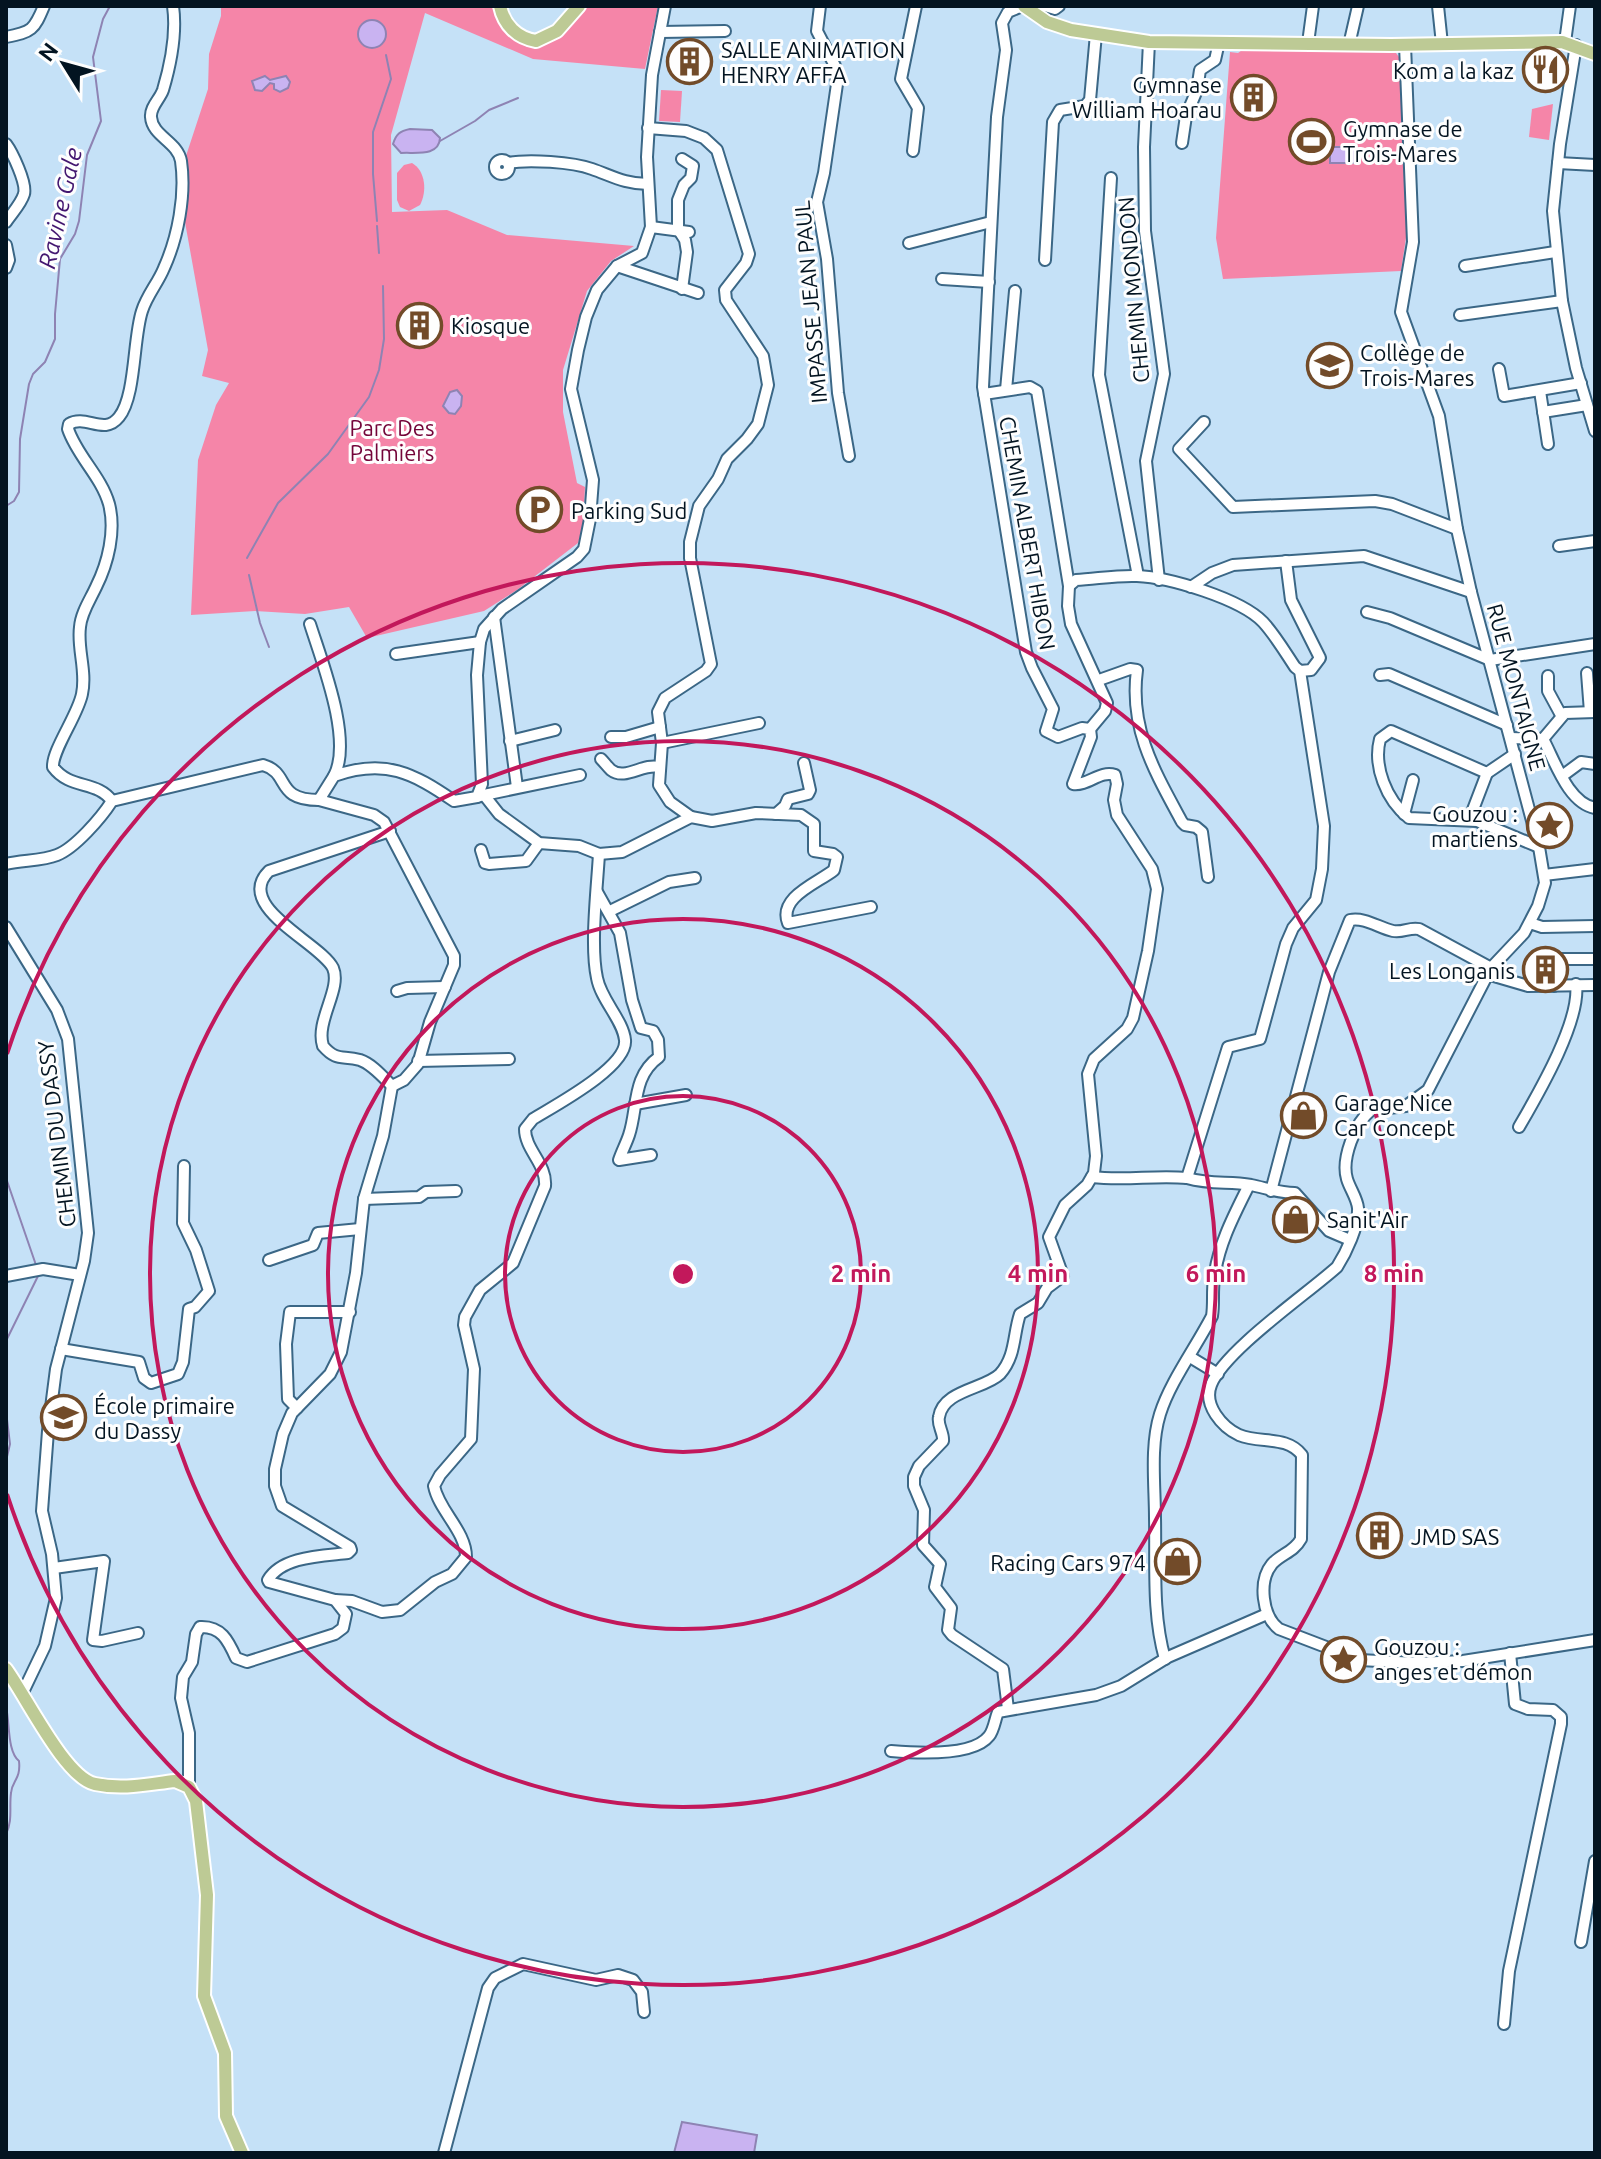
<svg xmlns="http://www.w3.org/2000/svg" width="1601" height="2159" font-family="Ubuntu,sans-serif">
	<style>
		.green { fill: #f585a8 }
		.water { fill: #c9b3f1; stroke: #8e83b3; stroke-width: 2 }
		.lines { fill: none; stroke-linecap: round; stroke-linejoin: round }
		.stream { stroke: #8e83b3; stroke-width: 2 }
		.minor-casing { stroke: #3b6786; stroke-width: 14 }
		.major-casing { stroke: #fff; stroke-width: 16 }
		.minor { stroke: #fff; stroke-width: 10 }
		.major { stroke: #bdca95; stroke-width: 12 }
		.ring { fill: none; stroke: #c2185b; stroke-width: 4 }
		.labels { text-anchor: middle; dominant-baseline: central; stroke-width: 6; stroke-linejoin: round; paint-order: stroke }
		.poi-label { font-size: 22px; fill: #031421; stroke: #fefefe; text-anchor: start }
		.street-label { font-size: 22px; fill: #031421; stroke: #fefefe }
		.park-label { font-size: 22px; fill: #730439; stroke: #fefefe }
		.water-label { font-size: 24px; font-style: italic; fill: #431770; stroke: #fefefe }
		.centre { fill: #c2185b; stroke: #fefefe; stroke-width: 4 }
		.ring-label { font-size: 24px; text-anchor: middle; font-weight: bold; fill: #c2185b; stroke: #fefefe; stroke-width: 6; stroke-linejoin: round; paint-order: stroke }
	</style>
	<rect width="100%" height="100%" fill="#c5e1f7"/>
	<g class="green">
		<path d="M221 6H493L504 28 527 47C556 45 568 27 585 6H658L645 69 533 59 425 13 391 135 392 212 447 210 507 235 634 246 611 261 587 291 563 370V412L577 483 585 487 583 527 578 543 517 590 484 611 367 638 349 607 305 614 255 611 191 615 198 460 216 405 229 383 202 376 208 350 183 211 185 159 208 89 209 54 221 16Z"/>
		<path d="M1245 48 1389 52 1396 53 1399 57 1407 231 1401 271 1223 279 1216 238 1230 52 1238 53Z"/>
		<path d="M661 90 682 91 680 122 659 121Z"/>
		<path d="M1553 104 1549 140 1529 137 1532 109Z"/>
		<path d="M412 163C426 171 427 192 420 205L409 211 400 207 397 200V173L404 165Z"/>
	</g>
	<g class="water">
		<circle cx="372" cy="34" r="14"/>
		<path d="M265 76 270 80 286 76 290 82 288 88 280 92 274 89V84L270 83 262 91 255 90 252 81Z"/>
		<path d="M410 129 432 130 440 138C439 157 415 152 401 153L393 144C396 134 400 131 410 129Z"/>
		<path d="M1330 147H1356L1357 163H1330Z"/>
		<path d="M457 390 462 396 461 406 455 414 449 413 443 406 450 392Z"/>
		<path d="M682 2122 757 2135 754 2153H674Z"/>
	</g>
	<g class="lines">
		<g class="stream">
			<path d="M440 141 475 121 489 110 518 98"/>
			<path d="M377 221 373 174V132L391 79 386 55"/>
			<path d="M377 226 379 253"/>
			<path d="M6 506 14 501 19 492 20 439 29 384 33 374 45 362 55 339V314L60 259 75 234 79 221 87 155 101 121 93 57 103 19 110 6"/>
			<path d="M247 558 278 503 328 454 369 397 379 370 384 339 383 286"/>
			<path d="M249 575 260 623 269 647"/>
			<path d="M6 1178 37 1268"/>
			<path d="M6 1341 39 1274"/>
			<path d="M6 1411 10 1444 6 1461"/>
			<path d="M6 1707C10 1723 7 1751 19 1761 21 1780 12 1780 11 1793 9 1808 13 1820 6 1834"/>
		</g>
		<defs>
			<g id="minor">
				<path d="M820 6 817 31 835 66 837 84 824 173 817 202 827 259 838 393 849 456"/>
				<path d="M1045 6 1055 9 1059 6"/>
				<path d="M1438 6 1442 44"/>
				<path d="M660 32 725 31"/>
				<path d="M6 37C32 32 34 30 44 6"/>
				<path d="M1149 42 1144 147 1145 231 1164 374 1146 461 1159 580"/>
				<path d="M1565 42 1570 6"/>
				<path d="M1308 43 1313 6"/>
				<path d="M1349 45 1358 6"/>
				<path d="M1405 45 1413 242 1401 312 1439 416 1457 529 1471 592 1539 847 1545 883 1538 906 1524 933 1491 968 1428 1090 1406 1106 1371 1110C1355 1123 1341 1159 1347 1179 1350 1189 1357 1198 1358 1208 1359 1226 1346 1253 1337 1267 1307 1294 1224 1351 1211 1385 1203 1405 1222 1427 1239 1435 1261 1444 1286 1435 1302 1455L1301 1539C1294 1552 1281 1554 1272 1564 1258 1581 1262 1616 1279 1629L1360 1660 1416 1663 1463 1661 1595 1640"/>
				<path d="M1576 45 1560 144 1553 211 1562 301 1576 368 1595 431"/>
				<path d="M648 128 686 131 704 138 717 150 749 254 746 263 725 290 726 300 763 356 768 385 758 424 747 439 727 459 718 479 699 506 690 542V558L711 664 706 671 665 698 658 712 662 743 659 785 670 802 691 817"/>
				<path d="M1182 143 1186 116 1197 90 1200 70 1215 60 1219 42"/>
				<path d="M6 144C12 152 27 183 24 194 21 204 12 213 6 222"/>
				<path d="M913 151 918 108 901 79 916 6"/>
				<circle cx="502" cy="167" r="7"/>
				<path d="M508 163C528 159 573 162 592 169 612 176 625 184 648 184"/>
				<path d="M1558 163 1595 165"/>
				<path d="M1111 178 1099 375 1138 576"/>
				<path d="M651 227 689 232"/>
				<path d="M909 243 991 222"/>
				<path d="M6 245 9 260 6 268"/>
				<path d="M1045 260 1053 122 1060 110 1085 106 1090 100 1096 34"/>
				<path d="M617 266 698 293"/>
				<path d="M1465 266 1555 252"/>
				<path d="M942 279 989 282"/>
				<path d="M682 289 687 252 685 240 678 229V200L684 185 691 178 693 166 682 159"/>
				<path d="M1460 315 1562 301"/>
				<path d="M1499 369 1504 396 1581 383"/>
				<path d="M1006 390 1015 291"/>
				<path d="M1540 391 1548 444"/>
				<path d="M984 394 1030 387 1037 391 1069 586 1068 606 1071 624 1107 703 1105 711 1090 729"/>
				<path d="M1543 412 1587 405"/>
				<path d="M1204 422 1179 449 1233 507 1375 501 1392 504 1457 529"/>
				<path d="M1559 546 1595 541"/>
				<path d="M1286 561 1291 600 1320 658 1311 670 1300 671"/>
				<path d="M1069 586 1076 580C1096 579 1117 575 1137 576 1169 577 1241 599 1263 622 1275 635 1285 652 1295 667L1300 671 1324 826 1322 869 1316 900 1293 928 1286 944 1260 1039 1228 1047 1187 1178C1212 1185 1228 1181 1251 1185 1266 1188 1279 1193 1295 1193L1329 1231 1350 1240"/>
				<path d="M1191 587 1212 573 1233 565 1364 556 1471 592"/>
				<path d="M1367 612 1390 618 1490 660 1595 644"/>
				<path d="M494 617 517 787"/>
				<path d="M310 624C322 662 353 740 334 776"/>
				<path d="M396 654 480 642"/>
				<path d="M1587 673 1590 712"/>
				<path d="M1380 675 1389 674 1507 725"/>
				<path d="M1548 676V691L1561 715"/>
				<path d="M1099 680 1130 669 1137 670C1129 729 1155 772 1182 822L1185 825 1196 827 1202 832 1208 877"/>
				<path d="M611 737H626L660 727"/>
				<path d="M1511 738 1543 739"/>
				<path d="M1543 739C1555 761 1568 803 1595 808"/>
				<path d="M1543 739 1565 713 1595 712"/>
				<path d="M510 741 555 730"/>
				<path d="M662 743 759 723"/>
				<path d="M1515 754 1487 773 1391 731 1380 739C1373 766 1386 800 1409 818L1477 821 1539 847"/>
				<path d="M601 759C604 762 607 766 611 770 625 781 643 763 659 767"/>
				<path d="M1562 776 1581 762 1595 764"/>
				<path d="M484 795 580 775"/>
				<path d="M477 797 484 795 499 814 539 843 579 846 599 854 622 852 691 817 712 821 756 813 801 815 814 824V851L833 854 837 857 834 870C818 883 778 897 788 923L871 907"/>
				<path d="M319 800 374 815 384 822 454 956V965L430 1022 418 1064 404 1080 392 1086"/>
				<path d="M112 801C97 780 70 790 53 767 52 750 78 715 82 694 87 671 77 649 80 627 81 613 90 600 96 587 108 563 116 531 109 504 101 476 77 456 68 429L69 424C86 414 104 436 119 417 136 396 133 338 142 311 147 295 158 283 164 268 178 237 186 195 181 161 178 142 152 136 151 117 150 107 160 99 163 90 171 63 177 34 173 6"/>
				<path d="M776 814 785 806 788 799 808 794 810 790 804 763"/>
				<path d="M1404 814 1413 780"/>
				<path d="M1469 820 1487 773"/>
				<path d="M390 831 269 871C233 907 321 943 333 968 342 989 315 1021 323 1046 337 1062 342 1055 360 1060 372 1064 383 1077 392 1086"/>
				<path d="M481 850 485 863 489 864 526 861 539 843"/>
				<path d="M6 864C22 860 42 861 57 855 75 848 101 818 112 801L263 765C291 773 274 800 319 800L334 776C385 758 413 773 454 801L477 797 482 784 477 675 480 642 484 629 502 609 577 557 584 549 590 519 593 480 571 389 578 350 586 317 597 290 617 266 642 253 651 227 647 157 652 75 665 6"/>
				<path d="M1544 875 1595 869"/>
				<path d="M597 892 620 933 632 1000 641 1028 653 1031 658 1040 659 1057C632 1076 638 1108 629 1135 626 1144 622 1151 619 1160L651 1155"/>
				<path d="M610 911 669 882 695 878"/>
				<path d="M1530 923 1542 927 1595 926"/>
				<path d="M6 927 57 1010 68 1039 88 1233 84 1261 56 1369 48 1431 42 1511 52 1554 56 1598 45 1646 23 1692"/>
				<path d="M1487 974 1528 986 1595 985"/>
				<path d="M1554 986V964L1558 959H1595"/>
				<path d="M397 991 407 988 445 987"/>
				<path d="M418 1061 509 1059"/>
				<path d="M635 1104 686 1095"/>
				<path d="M1519 1127C1538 1094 1581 1021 1576 984"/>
				<path d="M1092 1177C1125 1181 1155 1175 1187 1178"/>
				<path d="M1271 1191 1329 972 1350 920C1365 917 1379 928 1393 931 1403 933 1409 927 1419 929L1491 968"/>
				<path d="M364 1199 419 1197 426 1192 456 1191"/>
				<path d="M269 1260 313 1245 318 1233 360 1229"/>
				<path d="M6 1276 43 1269 80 1275"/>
				<path d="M61 1349 139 1362 144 1378 151 1383 178 1374 183 1362 189 1309 195 1307 209 1291 196 1250 183 1223 184 1166"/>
				<path d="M1190 1357 1218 1374"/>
				<path d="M297 1408 288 1399 286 1344 290 1312H350"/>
				<path d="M54 1568 104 1561 93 1640 102 1641 138 1633"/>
				<path d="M335 1600 352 1601 382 1612 400 1610 435 1582 452 1574 466 1557C466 1531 439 1511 434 1486L440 1475 471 1439 474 1369 464 1325 465 1317 480 1290 513 1263 545 1186C547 1164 525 1150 525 1129L533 1119C554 1106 628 1067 625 1040 623 1020 601 1000 597 978 590 946 597 889 599 854"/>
				<path d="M1165 1659C1152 1614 1156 1564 1155 1518 1155 1485 1150 1446 1160 1414 1170 1382 1196 1347 1212 1316 1214 1304 1212 1291 1214 1279 1218 1245 1234 1215 1249 1185"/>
				<path d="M1008 1709 1003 1669 952 1635 948 1630 951 1608 935 1587 940 1564 923 1545 924 1510 914 1486V1477L919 1466 943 1441C944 1433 937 1425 939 1417 943 1390 985 1389 1000 1374 1016 1356 1013 1335 1020 1314L1038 1303 1047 1288 1063 1276 1049 1237 1065 1205 1087 1185 1094 1173 1096 1156 1088 1074 1094 1059 1127 1029 1133 1018 1148 951 1157 889 1152 869 1117 815 1114 800 1117 784 1115 775C1100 770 1088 786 1073 784L1091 737 1090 729 1082 728 1058 737 1046 731 1053 709 1032 668 1026 652 983 387 997 117 1006 50 1002 23 1008 12 1022 6"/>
				<path d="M891 1751C915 1753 973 1757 989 1736 994 1730 995 1719 998 1712L1096 1695 1121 1686 1168 1657 1267 1614"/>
				<path d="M189 1787V1733L181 1698 183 1677 192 1662 196 1634 200 1627C221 1626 228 1640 236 1658L247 1662 335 1634 343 1628 346 1614 335 1600 269 1582 268 1580C282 1556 323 1556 348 1553L351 1550 350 1547 282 1506 275 1486V1469L283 1434 292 1413 330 1374 341 1352 356 1273 364 1199 383 1136 392 1086"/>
				<path d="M1581 1942 1595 1861"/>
				<path d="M1504 2024 1509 1971 1561 1724V1717L1553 1710 1528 1709 1515 1704 1510 1653"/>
				<path d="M444 2153 488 1988 495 1978 523 1964 596 1980 618 1975 633 1980 642 1992 644 2012"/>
			</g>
			<g id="major">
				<path d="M500 6C504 25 517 38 536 41L557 31 579 6"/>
				<path d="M1024 6 1047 22 1071 30 1149 42 1391 45 1562 42 1595 54"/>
				<path d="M6 1669C26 1696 65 1778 95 1784 123 1790 148 1784 175 1781L189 1787 196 1801 207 1895 204 1996 225 2053 226 2116 242 2153"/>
			</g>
		</defs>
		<use href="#minor" class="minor-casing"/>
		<use href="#major" class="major-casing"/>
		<use href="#minor" class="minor"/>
		<use href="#major" class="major"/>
	</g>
	<g class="ring">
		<circle cx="683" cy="1274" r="178"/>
		<circle cx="683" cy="1274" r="355"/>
		<circle cx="683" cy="1274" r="533"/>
		<path d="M7 1054A711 711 0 1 1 7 1494"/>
	</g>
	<defs>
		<symbol id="building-ring" viewBox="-11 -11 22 22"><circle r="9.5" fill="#fefefe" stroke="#724b29" stroke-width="1.5"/><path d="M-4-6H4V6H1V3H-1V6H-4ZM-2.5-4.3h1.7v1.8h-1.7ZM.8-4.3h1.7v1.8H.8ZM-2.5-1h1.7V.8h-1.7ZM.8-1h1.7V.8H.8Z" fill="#724b29"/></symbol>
		<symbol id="restaurant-ring" viewBox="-11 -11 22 22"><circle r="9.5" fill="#fefefe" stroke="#724b29" stroke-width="1.5"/><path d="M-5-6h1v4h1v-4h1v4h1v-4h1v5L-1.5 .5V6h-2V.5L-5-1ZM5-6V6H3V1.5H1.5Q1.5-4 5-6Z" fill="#724b29"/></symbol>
		<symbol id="stadium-ring" viewBox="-11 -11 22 22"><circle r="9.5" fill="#fefefe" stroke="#724b29" stroke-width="1.5"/><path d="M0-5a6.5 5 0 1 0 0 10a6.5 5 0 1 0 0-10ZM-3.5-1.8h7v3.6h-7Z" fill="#724b29"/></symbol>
		<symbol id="school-ring" viewBox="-11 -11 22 22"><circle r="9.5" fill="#fefefe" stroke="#724b29" stroke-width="1.5"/><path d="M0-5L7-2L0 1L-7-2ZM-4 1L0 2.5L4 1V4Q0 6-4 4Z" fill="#724b29"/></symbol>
		<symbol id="parking-ring" viewBox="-11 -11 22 22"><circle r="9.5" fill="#fefefe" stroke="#724b29" stroke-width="1.5"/><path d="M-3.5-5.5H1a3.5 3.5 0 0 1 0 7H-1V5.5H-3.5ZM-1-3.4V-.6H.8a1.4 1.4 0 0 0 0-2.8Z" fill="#724b29"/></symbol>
		<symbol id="sight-ring" viewBox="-11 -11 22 22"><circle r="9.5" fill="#fefefe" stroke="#724b29" stroke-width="1.5"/><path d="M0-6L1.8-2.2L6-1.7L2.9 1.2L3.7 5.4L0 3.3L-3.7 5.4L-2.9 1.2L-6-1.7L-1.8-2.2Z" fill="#724b29"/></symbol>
		<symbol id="shop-ring" viewBox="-11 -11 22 22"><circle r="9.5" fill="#fefefe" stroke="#724b29" stroke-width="1.5"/><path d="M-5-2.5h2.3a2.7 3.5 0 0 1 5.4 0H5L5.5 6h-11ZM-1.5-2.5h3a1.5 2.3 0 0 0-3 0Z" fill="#724b29"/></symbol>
	</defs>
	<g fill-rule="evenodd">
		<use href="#building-ring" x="664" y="36" width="51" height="51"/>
		<use href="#restaurant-ring" x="1520" y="44" width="51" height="51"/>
		<use href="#building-ring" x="1228" y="72" width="51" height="51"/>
		<use href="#stadium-ring" x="1286" y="116" width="51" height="51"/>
		<use href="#building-ring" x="394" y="300" width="51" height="51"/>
		<use href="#school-ring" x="1304" y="340" width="51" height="51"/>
		<use href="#parking-ring" x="514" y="484" width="51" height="51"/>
		<use href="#sight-ring" x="1524" y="800" width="51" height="51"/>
		<use href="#building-ring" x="1520" y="944" width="51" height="51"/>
		<use href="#shop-ring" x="1278" y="1090" width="51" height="51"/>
		<use href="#shop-ring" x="1270" y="1194" width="51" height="51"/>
		<use href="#school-ring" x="38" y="1392" width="51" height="51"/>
		<use href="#building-ring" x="1354" y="1510" width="51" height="51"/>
		<use href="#shop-ring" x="1152" y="1536" width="51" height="51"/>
		<use href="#sight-ring" x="1318" y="1634" width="51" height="51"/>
	</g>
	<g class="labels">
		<g class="poi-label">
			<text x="721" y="49">SALLE ANIMATION<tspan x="721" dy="25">HENRY AFFA</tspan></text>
			<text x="1514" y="70" text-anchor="end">Kom a la kaz</text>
			<text x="1222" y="84" text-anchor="end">Gymnase<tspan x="1222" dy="25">William Hoarau</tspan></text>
			<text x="1343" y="128">Gymnase de<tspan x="1343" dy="25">Trois-Mares</tspan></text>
			<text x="451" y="325">Kiosque</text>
			<text x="1360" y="352">Collège de<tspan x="1360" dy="25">Trois-Mares</tspan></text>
			<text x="571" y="510">Parking Sud</text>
			<text x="1518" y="813" text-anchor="end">Gouzou :<tspan x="1518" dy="25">martiens</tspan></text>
			<text x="1515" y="970" text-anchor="end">Les Longanis</text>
			<text x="1334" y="1102">Garage Nice<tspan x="1334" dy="25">Car Concept</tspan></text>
			<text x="1327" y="1219">Sanit'Air</text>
			<text x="94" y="1405">École primaire<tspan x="94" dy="25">du Dassy</tspan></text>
			<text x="1411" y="1536">JMD SAS</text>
			<text x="1146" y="1562" text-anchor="end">Racing Cars 974</text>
			<text x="1374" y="1646">Gouzou :<tspan x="1374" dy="25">anges et démon</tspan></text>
		</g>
		<g class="street-label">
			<text transform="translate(1133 290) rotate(-95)">CHEMIN MONDON</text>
			<text transform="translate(810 302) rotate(-95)">IMPASSE JEAN PAUL</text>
			<text transform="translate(1028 533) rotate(80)">CHEMIN ALBERT HIBON</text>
			<text transform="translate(1517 687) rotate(75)">RUE MONTAIGNE</text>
			<text transform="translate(56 1134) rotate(-97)">CHEMIN DU DASSY</text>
		</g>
		<g class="park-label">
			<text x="392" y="427">Parc Des<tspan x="392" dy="25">Palmiers</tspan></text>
		</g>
		<g class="water-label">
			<text transform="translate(60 208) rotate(-77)">Ravine Gale</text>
		</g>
	</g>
	<circle cx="683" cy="1274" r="12" class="centre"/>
	<g class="ring-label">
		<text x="861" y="1282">2 min</text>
		<text x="1038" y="1282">4 min</text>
		<text x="1216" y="1282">6 min</text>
		<text x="1394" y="1282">8 min</text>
	</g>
	<rect width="1601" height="2159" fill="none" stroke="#031421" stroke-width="16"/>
	<g transform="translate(64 64) rotate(307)" stroke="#fefefe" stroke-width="6" paint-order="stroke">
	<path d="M0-6L14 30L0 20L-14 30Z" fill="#031421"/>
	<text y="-12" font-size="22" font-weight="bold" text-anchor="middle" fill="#031421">N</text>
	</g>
</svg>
